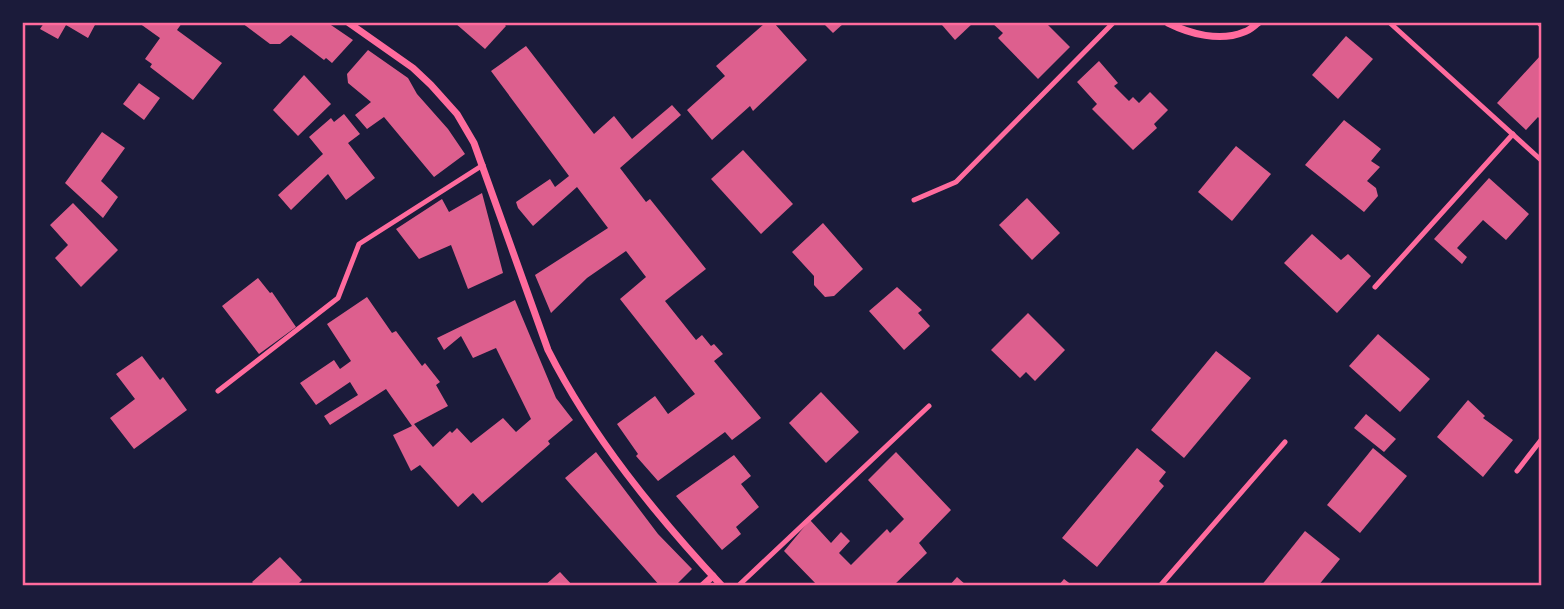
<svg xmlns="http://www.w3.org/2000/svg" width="1564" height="609" font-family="Manrope,sans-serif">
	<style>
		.building { fill: #dd5f8e }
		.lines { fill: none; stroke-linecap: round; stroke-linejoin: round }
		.service { stroke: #ff6b9d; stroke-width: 5 }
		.minor { stroke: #ff6b9d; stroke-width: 7 }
		.neatline { fill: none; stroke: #ff6b9d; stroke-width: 2.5 }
	</style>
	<rect width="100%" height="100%" fill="#1b1b3a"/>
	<g class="building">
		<path d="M44 23H96L88 38 66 25 58 39 40 29Z"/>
		<path d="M139 23H182L177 30 222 63 193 100 150 67 152 64 145 59 160 38Z"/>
		<path d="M242 23H328L353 40 332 63 326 58 324 60 291 35 280 44H270Z"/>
		<path d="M455 23H503L506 26 485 49Z"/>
		<path d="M765 23H774L807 60 753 111 750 106 712 140 687 110 725 76 716 66Z"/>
		<path d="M823 23H844L833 33Z"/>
		<path d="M945 23H973L955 40 942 25Z"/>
		<path d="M992 23H1046L1070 47 1038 79 998 38 1003 33Z"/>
		<path d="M1346 36 1373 59 1338 99 1312 75Z"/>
		<path d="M526 46 594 134 614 116 632 139 672 105 681 115 620 168 646 202 650 199 706 269 665 301 696 340 702 335 711 346 714 344 723 354 714 361 761 418 732 440 725 432 658 481 636 456 638 454 617 424 655 396 668 414 695 394 620 299 646 277 626 251 587 278 551 313 535 275 608 228 577 187 533 226 518 208 516 202 550 179 555 187 569 176 491 71Z"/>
		<path d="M368 50 408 78 417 94 448 129 465 154 434 177 384 117 367 129 355 115 371 102 348 83 347 74Z"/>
		<path d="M1541 55V120L1538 117 1526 130 1497 103Z"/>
		<path d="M1099 61 1118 83 1114 86 1129 101 1133 97 1139 103 1150 92 1168 110 1154 124 1157 128 1133 150 1092 109 1097 104 1077 82Z"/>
		<path d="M304 75 331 104 298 136 273 110Z"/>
		<path d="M139 83 160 98 144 120 123 104Z"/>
		<path d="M344 114 360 134 348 143 375 178 346 200 328 174 291 210 278 195 323 154 309 137 331 118 334 122Z"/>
		<path d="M1344 120 1381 149 1371 161 1380 167 1367 181 1376 188 1378 196 1364 212 1305 165Z"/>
		<path d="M102 132 125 148 101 181 118 197 103 218 65 183Z"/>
		<path d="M1236 146 1271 174 1232 221 1198 192Z"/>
		<path d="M743 150 793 204 761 234 711 179Z"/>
		<path d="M1489 178 1529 214 1506 240 1483 220 1457 248 1467 257 1462 264 1434 239Z"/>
		<path d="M482 193 503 273 468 289 451 245 419 259 396 229 442 199 449 212Z"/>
		<path d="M1027 198 1060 233 1032 260 999 225Z"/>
		<path d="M73 203 118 250 81 287 55 258 68 245 50 225Z"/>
		<path d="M823 223 863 269 834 296 825 297 814 285V276L792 252Z"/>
		<path d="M1312 234 1341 260 1348 254 1371 276 1337 313 1284 263Z"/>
		<path d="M258 278 270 293 272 292 296 327 259 354 222 306Z"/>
		<path d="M897 287 922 310 918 313 930 326 904 350 869 311Z"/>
		<path d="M367 297 392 333 396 331 422 366 425 363 440 382 436 385 448 406 414 424 433 447 450 431 452 433 457 428 471 443 503 418 516 432 531 419 496 348 473 358 461 336 444 350 437 338 515 300 556 398 573 420 548 441 550 444 482 503 473 493 458 507 420 465 411 471 393 435 412 426 386 389 330 425 324 416 358 395 350 382 316 405 300 383 334 360 340 369 351 361 327 324Z"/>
		<path d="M1028 313 1065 350 1035 381 1026 372 1020 378 991 350Z"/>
		<path d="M1378 334 1430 379 1400 412 1349 366Z"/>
		<path d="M1216 351 1251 378 1184 458 1151 430Z"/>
		<path d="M142 356 160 380 163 377 187 410 134 449 110 418 135 399 116 374Z"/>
		<path d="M821 392 859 432 826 463 789 423Z"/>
		<path d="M1468 400 1485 416 1483 418 1513 440 1483 477 1437 437Z"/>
		<path d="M1366 414 1396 439 1384 452 1354 428Z"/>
		<path d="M1137 448 1166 472 1159 481 1164 486 1097 567 1062 538Z"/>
		<path d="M1373 448 1407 476 1360 533 1327 505Z"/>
		<path d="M596 452 658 534 692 569 675 586H660L565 478Z"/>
		<path d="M896 452 951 510 919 543 927 553 893 586H818L784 551 810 520 831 543 841 532 850 541 839 553 851 565 887 529 890 533 904 519 868 480Z"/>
		<path d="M734 455 751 476 741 484 759 507 736 527 741 534 722 550 676 496Z"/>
		<path d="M1305 531 1340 559 1318 586H1261Z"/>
		<path d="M280 557 302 580 296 586H256L252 582Z"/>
		<path d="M560 572 573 586H544Z"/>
		<path d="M957 577 967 586H949Z"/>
		<path d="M1064 579 1073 586H1058Z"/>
	</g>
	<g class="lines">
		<g class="service">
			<path d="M1390 23 1541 160"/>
			<path d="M1539 23 1541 25"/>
			<path d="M914 200 956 182 1113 23"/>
			<path d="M1375 287 1513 134"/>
			<path d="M218 391 338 298 359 244 483 165"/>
			<path d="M1517 471 1541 440"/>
			<path d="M738 586 929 406"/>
			<path d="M1160 586 1285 442"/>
		</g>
		<g class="minor">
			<path d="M349 23 413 68 431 85 457 114 474 143 548 350C592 437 656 515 722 586"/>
			<path d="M1168 23C1190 34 1220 42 1244 32 1249 31 1254 26 1258 23"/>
			<path d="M702 586 713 576"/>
		</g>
	</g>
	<rect width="1564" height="609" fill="none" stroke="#1b1b3a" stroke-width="49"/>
	<rect x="24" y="24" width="1516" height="560" class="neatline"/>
</svg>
